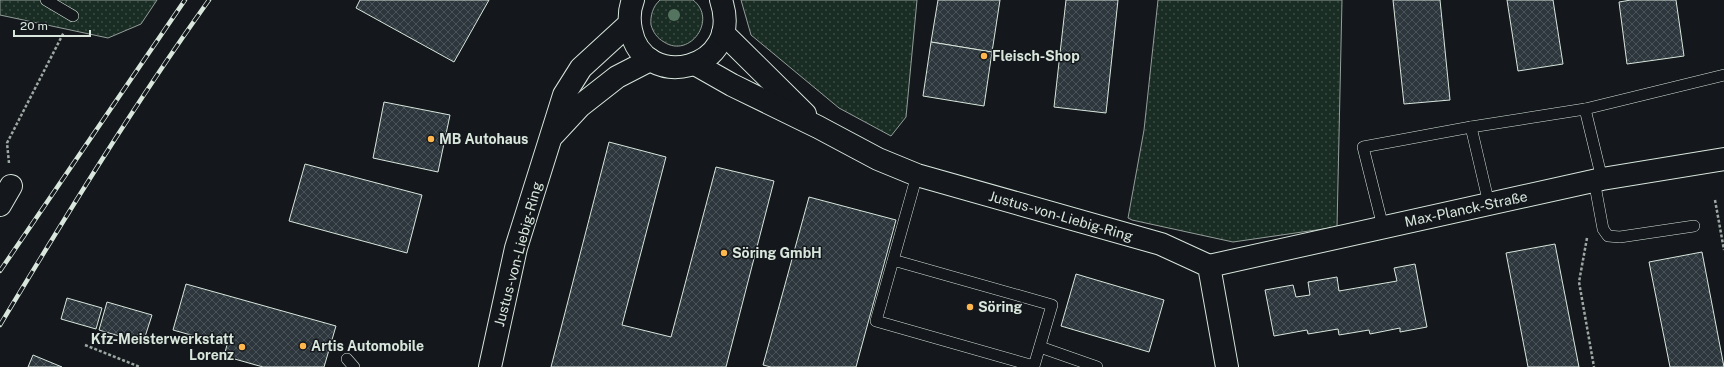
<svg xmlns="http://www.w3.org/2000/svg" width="1724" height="367" font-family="'Public Sans',sans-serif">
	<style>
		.grass { fill: url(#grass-dots); stroke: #939e99 }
		.building { fill: url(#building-cross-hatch); stroke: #d8e6dc }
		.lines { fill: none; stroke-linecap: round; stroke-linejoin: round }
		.lane-casing { stroke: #d8e6dc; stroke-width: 12 }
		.street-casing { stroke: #d8e6dc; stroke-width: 24 }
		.path { stroke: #9da8a2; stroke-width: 2.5; stroke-dasharray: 3 2; stroke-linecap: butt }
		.lane { stroke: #14181c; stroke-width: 11 }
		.street { stroke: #14181c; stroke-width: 22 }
		.rail-casing { stroke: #d8e6dc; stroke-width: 4.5 }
		.rail { stroke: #14181c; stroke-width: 3; stroke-dasharray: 9; stroke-linecap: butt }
		.tree { fill: #55745f }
		.poi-dot { fill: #ffb74d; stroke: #14181c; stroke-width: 1.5 }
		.labels { text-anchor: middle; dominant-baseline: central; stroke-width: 3; stroke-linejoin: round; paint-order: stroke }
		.poi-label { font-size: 14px; font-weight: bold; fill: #d8e6dc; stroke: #14181c; text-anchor: start }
		.street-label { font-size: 14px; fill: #d8e6dc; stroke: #14181c }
	</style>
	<defs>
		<pattern id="grass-dots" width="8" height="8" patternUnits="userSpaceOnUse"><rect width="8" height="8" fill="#1a2d24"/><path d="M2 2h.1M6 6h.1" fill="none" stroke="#3b4b43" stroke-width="1.8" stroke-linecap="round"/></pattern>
		<pattern id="building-cross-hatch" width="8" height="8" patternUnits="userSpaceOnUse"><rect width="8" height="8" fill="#2c363c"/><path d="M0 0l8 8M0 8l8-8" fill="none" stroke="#4a5358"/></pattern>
	</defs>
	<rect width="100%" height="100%" fill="#14181c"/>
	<g class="grass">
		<path d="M0 0H157L141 24 108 38 0 15Z"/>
		<path d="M660 0H693C718 19 690 59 664 42 657 38 653 32 651 25 650 16 653 6 660 0Z"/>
		<path d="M741 0H917L906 117 891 136 839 108 751 35Z"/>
		<path d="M1158 0H1342L1337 227 1233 242 1132 220 1128 218 1144 130Z"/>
	</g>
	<g class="building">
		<path d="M360 0H489L454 62 356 8Z"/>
		<path d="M938 0H1000L992 52 931 42Z"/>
		<path d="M1066 0H1118L1106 113 1054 107Z"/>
		<path d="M1393 0H1440L1450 100 1404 104Z"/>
		<path d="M1507 0H1553L1563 64 1518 71Z"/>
		<path d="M1631 0H1676L1684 56 1627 64 1619 2Z"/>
		<path d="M931 42 992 52 984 106 923 96Z"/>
		<path d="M384 102 450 115 438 172 373 158Z"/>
		<path d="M609 142 666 157 622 325 671 337 716 167 774 181 726 367H551Z"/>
		<path d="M305 164 422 195 407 253 289 221Z"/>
		<path d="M809 197 896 220 856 367H771L763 365Z"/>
		<path d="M1555 244 1579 367H1528L1506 253Z"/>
		<path d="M1702 252 1724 367H1670L1649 262Z"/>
		<path d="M1415 264 1427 327 1400 332V328L1370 334 1369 330 1339 335 1338 329 1308 334 1307 330 1274 336 1265 290 1293 285 1296 297 1310 295 1308 282 1337 277 1339 291 1397 281 1394 268Z"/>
		<path d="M1076 274 1164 300 1149 352 1061 326Z"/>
		<path d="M186 284 336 326 324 367H263L224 356 227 345 173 330Z"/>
		<path d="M67 298 102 308 96 329 61 319Z"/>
		<path d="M107 302 152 315 143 343 99 330Z"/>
		<path d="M33 355 62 367H28Z"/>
	</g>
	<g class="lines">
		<defs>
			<g id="lane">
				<path d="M46 0 73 16"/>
				<path d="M1585 109 1724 75"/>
				<path d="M1471 127 1585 109 1602 179"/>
				<path d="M1594 180 1603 229 1608 236 1620 237 1694 226"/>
				<path d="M1383 227 1363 147 1471 127 1489 204"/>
				<path d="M893 260 1052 305 1034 366 876 321 917 175"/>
				<path d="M1040 347 1097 367"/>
				<path d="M347 359 354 367"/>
			</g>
			<g id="street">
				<path d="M633 0C629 10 629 20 631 30 643 93 745 71 721 0"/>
				<path d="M723 33 805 114"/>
				<path d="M695 64 732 85 818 127 878 159 917 175 1161 244 1209 266 1227 367"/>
				<path d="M554 134 580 106 617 77 650 60"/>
				<path d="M0 205 11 186"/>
				<path d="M1209 266 1602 179 1724 159"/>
				<path d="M490 367 516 248 564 95 581 68 629 24"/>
			</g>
		</defs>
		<use href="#lane" class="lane-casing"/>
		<use href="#street" class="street-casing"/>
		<g class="path">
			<path d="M9 163 7 143 64 32"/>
			<path d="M1715 200 1724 250"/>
			<path d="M1587 238 1579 282 1594 367"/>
			<path d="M85 345 140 367"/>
		</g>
		<use href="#lane" class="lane"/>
		<use href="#street" class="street"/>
		<defs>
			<g id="rail">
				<path d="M0 271 185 0"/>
				<path d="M0 325C67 214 134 105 209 0"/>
			</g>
		</defs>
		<use href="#rail" class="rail-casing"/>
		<use href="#rail" class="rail"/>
	</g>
	<circle class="tree" cx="674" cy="15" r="6"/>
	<g class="poi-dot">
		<circle cx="984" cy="56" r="4"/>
		<circle cx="431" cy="139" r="4"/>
		<circle cx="724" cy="253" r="4"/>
		<circle cx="970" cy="307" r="4"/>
		<circle cx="303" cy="346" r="4"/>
		<circle cx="242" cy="347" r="4"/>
	</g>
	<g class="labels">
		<g class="poi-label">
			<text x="992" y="56">Fleisch-Shop</text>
			<text x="439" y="139">MB Autohaus</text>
			<text x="732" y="253">Söring GmbH</text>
			<text x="978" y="307">Söring</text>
			<text x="234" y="339" text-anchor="end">Kfz-Meisterwerkstatt<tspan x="234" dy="16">Lorenz</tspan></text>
			<text x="311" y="346">Artis Automobile</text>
		</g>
		<g class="street-label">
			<text transform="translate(1466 209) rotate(-12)">Max-Planck-Straße</text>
			<text transform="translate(1061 216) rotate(16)">Justus-von-Liebig-Ring</text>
			<text transform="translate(518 254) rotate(-75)">Justus-von-Liebig-Ring</text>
		</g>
	</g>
	<path d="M14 30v6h76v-6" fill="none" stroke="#d8e6dc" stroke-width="2"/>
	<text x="20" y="30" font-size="12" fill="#d8e6dc" stroke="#14181c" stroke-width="3" paint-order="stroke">20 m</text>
</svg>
